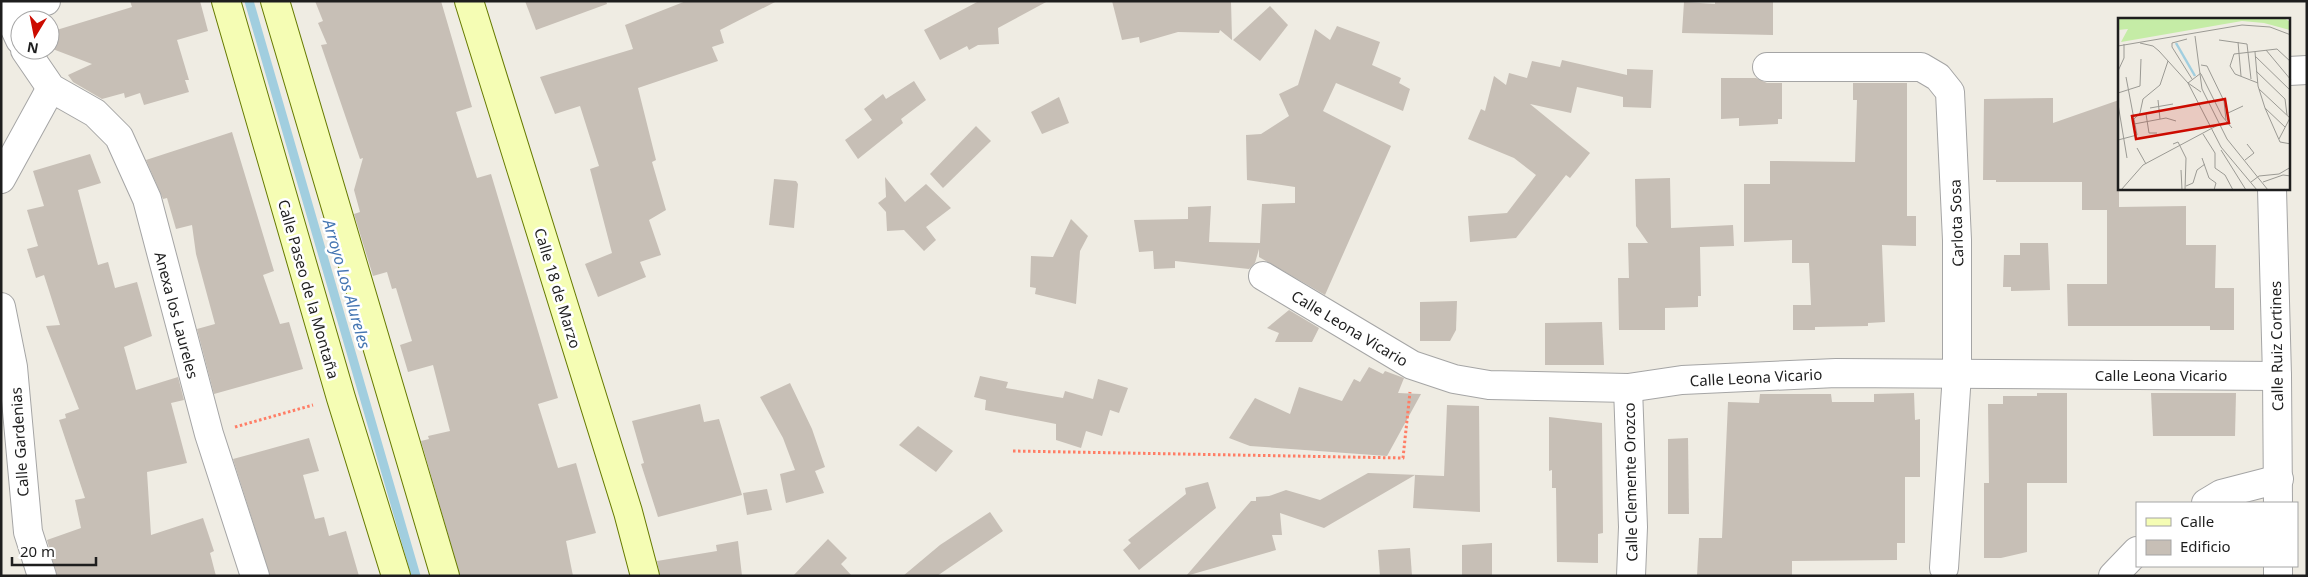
<svg xmlns="http://www.w3.org/2000/svg" width="2308" height="577" font-family="'Noto Sans',sans-serif">
	<style>
		.lines { fill: none; stroke-linecap: round; stroke-linejoin: round }
		.stream { stroke: #a1cedf; stroke-width: 9 }
		.building { fill: #c7bfb6 }
		.street-casing { stroke: #a5a5a5; stroke-width: 30 }
		.secondary-casing { stroke: #667a00; stroke-width: 30 }
		.path { stroke: #ff7d65; stroke-width: 3; stroke-dasharray: 2.5 2.5; stroke-linecap: butt }
		.street { stroke: #fff; stroke-width: 28 }
		.secondary { stroke: #f5fdb4; stroke-width: 28 }
		.labels { text-anchor: middle; dominant-baseline: central; stroke-width: 5; stroke-linejoin: round; paint-order: stroke }
		.street-label { font-size: 15px; fill: #1e1e1e; stroke: #fff }
		.water-label { font-size: 16px; font-style: italic; fill: #4576b2; stroke: #fff }
		.inset-river { fill: none; stroke: #a1cedf; stroke-width: 2.5 }
		.inset-road { fill: none; stroke: #9b9a94; stroke-width: 1 }
		.view { fill: #cc0b00; fill-opacity: 0.15; stroke: #cc0b00; stroke-width: 2.5 }
		.inset-edge { fill: none; stroke: #1e1e1e; stroke-width: 2.5 }
	</style>
	<rect width="100%" height="100%" fill="#efece3"/>
	<g class="lines">
		<path class="stream" d="M249 1 416 576"/>
	</g>
	<g class="building">
		<path d="M130 1H200L208 31 177 40 189 80H185L189 92 144 105 140 93 125 98 124 93 102 99 73 82 68 75 92 64 50 48V32L132 7Z"/>
		<path d="M315 1H441L472 107 456 112 477 178 491 174 558 398 538 404 558 468 576 463 596 533 566 541 573 576H460L421 441 429 439 428 436 450 431 433 365 408 372 400 345 412 341 396 288 392 289 387 272 373 276 354 214 360 212 354 190 363 158 360 159 321 45 327 44 318 23 323 21Z"/>
		<path d="M525 1H606L607 4 536 30Z"/>
		<path d="M686 1H777L720 30 724 43 712 47 718 61 638 88 656 160 652 162 666 210 649 220 661 255 640 262 646 277 598 297 585 264 612 253 590 169 599 166 580 106 555 114 540 77 633 49 625 25Z"/>
		<path d="M979 1H1048L998 28 999 44 978 45 969 50 967 46 940 60 924 30Z"/>
		<path d="M1112 1H1231L1232 40 1220 30 1219 33 1178 32 1140 43 1139 37 1122 40Z"/>
		<path d="M1715 1H1773V35L1682 33 1684 2 1715 4Z"/>
		<path d="M1270 6 1288 25 1260 61 1233 40Z"/>
		<path d="M1337 26 1380 42 1372 65 1401 78 1399 83 1410 89 1403 111 1336 83 1323 111 1391 146 1325 295 1259 257V249L1255 263 1249 269 1175 261V268L1154 269 1153 251 1139 252 1134 220 1188 219V207L1211 206 1209 242 1260 243 1262 204 1295 203V187L1247 180 1246 135 1261 134 1289 116 1279 94 1298 85 1315 29 1330 40Z"/>
		<path d="M1562 60 1627 75V69L1653 70 1651 108 1623 107V97L1577 87 1571 113 1530 104 1590 153 1570 178 1566 175 1516 238 1470 242 1468 216 1507 213 1536 175 1514 158 1468 139 1481 109 1485 111 1494 76 1506 85 1509 73 1527 78 1532 61 1560 67Z"/>
		<path d="M1721 78H1756L1767 83H1782V119H1778V124L1739 126V118L1721 119Z"/>
		<path d="M914 81 926 100 901 119 903 123 858 159 845 140 872 120 864 109 883 94 886 99Z"/>
		<path d="M1853 83H1907V216H1916V246L1882 245 1885 322 1868 323V326L1815 327V330H1793V305H1811L1809 263H1792V240L1744 242V184H1770V161L1855 162 1857 100H1853Z"/>
		<path d="M1059 97 1069 123 1042 134 1031 112Z"/>
		<path d="M2053 98V123L2119 100V207L2186 206V245H2216L2215 288H2234V330H2210V326H2068L2067 284H2107V210H2082V182H1996V180H1983L1984 99Z"/>
		<path d="M976 126 991 141 943 188 930 174Z"/>
		<path d="M232 132 274 271 263 275 280 324 289 322 303 369 214 394 197 329 215 324 196 254 192 225 176 229 167 198 163 199 146 160Z"/>
		<path d="M90 154 101 183 78 190 98 265 108 262 115 288 137 282 152 336 124 347 136 390 178 377 184 400 171 403 187 463 147 472 151 535 203 518 214 551 210 553 216 576H57L47 540 81 528 75 500 85 498 59 420 66 418 65 414 79 409 46 326 60 325 44 275 36 278 27 249 38 246 27 210 44 206 33 171Z"/>
		<path d="M885 177 905 202 926 184 951 208 926 227 936 240 924 251 904 230 887 231 886 212 878 203 886 197Z"/>
		<path d="M1670 178 1671 228 1733 225 1734 246 1700 247 1701 296H1698V307L1665 308V330H1619L1618 278H1629L1628 243H1648L1636 226 1635 179Z"/>
		<path d="M774 179 796 181 798 184 794 228 769 225Z"/>
		<path d="M1071 219 1088 236 1080 251 1076 304 1035 294 1036 288 1030 287 1031 256 1053 257Z"/>
		<path d="M2020 243H2048L2050 290 2011 291V287H2003L2004 255H2020Z"/>
		<path d="M1457 301 1456 330 1450 341H1420V302Z"/>
		<path d="M1289 310 1319 328 1312 342H1275L1279 333 1267 328Z"/>
		<path d="M1602 322 1604 365H1545V323Z"/>
		<path d="M1369 367 1383 374 1385 371 1404 378 1398 393 1421 394 1387 456 1250 446 1229 438 1255 398 1290 414 1299 387 1342 401 1354 379 1360 382Z"/>
		<path d="M980 376 1008 382 1006 388 1063 398 1065 391 1093 399 1098 379 1128 388 1119 413 1110 410 1102 436 1086 431 1081 448 1056 440V424L985 410 986 400 974 397Z"/>
		<path d="M790 383 812 429 825 467 815 471 824 493 786 503 780 474 795 470 783 438 760 397Z"/>
		<path d="M1914 393 1915 420 1920 419V477H1905V543H1897V560L1792 561V576H1697L1699 538H1722L1728 402 1759 403 1760 394H1831L1832 402H1874V394Z"/>
		<path d="M2037 393H2067V483H2027V552L2001 558H1984V483H1989L1988 404H2003V396H2037Z"/>
		<path d="M2151 393H2236L2235 436H2153Z"/>
		<path d="M700 404 704 422 719 419 742 495 658 517 641 464 644 463 632 421Z"/>
		<path d="M1447 405 1479 406 1480 512 1413 508 1415 475 1324 528 1280 513 1282 535H1272L1276 550 1186 576 1251 501H1256V497L1269 496 1286 490 1320 500 1368 473 1444 476Z"/>
		<path d="M1549 417 1602 423 1603 533 1598 534V563L1557 562 1556 488H1552V470L1549 471Z"/>
		<path d="M918 426 953 451 936 472 899 445Z"/>
		<path d="M309 438 319 471 303 475 315 519 324 517 329 536 346 531 359 576H270L233 459Z"/>
		<path d="M1688 438 1689 514H1668V439Z"/>
		<path d="M1208 482 1216 508 1139 570 1123 550 1131 543 1128 540 1186 494 1185 488Z"/>
		<path d="M767 489 772 510 747 515 743 493Z"/>
		<path d="M990 512 1003 531 937 576H903L940 545Z"/>
		<path d="M828 539 847 558 841 564 852 576H793Z"/>
		<path d="M738 541 742 576H660L657 561 717 551 716 545Z"/>
		<path d="M1492 543V576H1462V545Z"/>
		<path d="M1410 548 1412 576H1380L1378 550Z"/>
	</g>
	<g class="lines">
		<defs>
			<g id="street">
				<path d="M2 1 20 40"/>
				<path d="M6 12 46 1"/>
				<path d="M25 50 51 88 95 113 119 137 147 199 209 434 255 576"/>
				<path d="M1767 67H1921L1938 77 1950 92 1957 240V374L1944 568"/>
				<path d="M2289 71 2307 70"/>
				<path d="M1 179 51 88"/>
				<path d="M2272 189 2277 376 2278 503"/>
				<path d="M1263 276 1412 365 1454 379 1489 385 1628 388 1682 380 1836 373 2277 376"/>
				<path d="M1 307 13 367 28 532 42 576"/>
				<path d="M1628 388 1633 527 1631 576"/>
				<path d="M2206 503 2221 494 2279 479"/>
				<path d="M2113 576 2137 551"/>
				<path d="M2278 576V566"/>
			</g>
			<g id="secondary">
				<path d="M226 1 341 398 396 576"/>
				<path d="M275 1 445 576"/>
				<path d="M469 1 628 512 645 576"/>
			</g>
		</defs>
		<use href="#street" class="street-casing"/>
		<use href="#secondary" class="secondary-casing"/>
		<g class="path">
			<path d="M235 427 313 405"/>
			<path d="M1013 451 1403 458 1410 392"/>
		</g>
		<use href="#street" class="street"/>
		<use href="#secondary" class="secondary"/>
	</g>
	<g class="labels">
		<g class="street-label">
			<text transform="translate(1956 223) rotate(-92)">Carlota Sosa</text>
			<text transform="translate(558 288) rotate(73)">Calle 18 de Marzo</text>
			<text transform="translate(309 289) rotate(74)">Calle Paseo de la Montaña</text>
			<text transform="translate(177 315) rotate(75)">Anexa los Laureles</text>
			<text transform="translate(1350 328) rotate(31)">Calle Leona Vicario</text>
			<text transform="translate(2276 346) rotate(-91)">Calle Ruiz Cortines</text>
			<text x="2161" y="375">Calle Leona Vicario</text>
			<text transform="translate(1756 377) rotate(-3)">Calle Leona Vicario</text>
			<text transform="translate(19 442) rotate(-94)">Calle Gardenias</text>
			<text transform="translate(1630 482) rotate(-91)">Calle Clemente Orozco</text>
		</g>
		<g class="water-label">
			<text transform="translate(347 284) rotate(74)">Arroyo Los Alureles</text>
		</g>
	</g>
	<g transform="translate(2118 18)">
		<rect width="172" height="172" fill="#efece3"/>
		<path d="M0 0H166L172 4V12L146 5 124 3 3 24 10 11 0 12Z" fill="#c5eca6"/>
		<path class="inset-river" d="M58 25 77 58"/>
		<path class="inset-road" d="M77 18 84 71 109 121 150 172M69 21 54 25V29L74 61M101 22 129 26 133 61M120 24 123 58M22 25 35 28 41 33M0 28 124 7 152 9 173 17M148 32 173 62M41 33 70 65 103 129 139 172M137 34 140 68 147 90 162 124 173 126M137 38 173 73M83 47 89 48 106 83 108 102M0 53 6 40V26M138 53 167 81 169 97M83 56 104 98 114 110M70 65 83 74M70 65 83 55M140 65 117 56 112 48 116 36 159 31 173 44M141 71 173 101M0 75 22 68 23 41M40 82 42 101M0 86 9 140M32 90 55 86M147 90 167 109M110 95 125 88M28 96 31 115H39M15 102 22 95 25 81 42 67 50 43M16 106 48 100 58 103M85 116 97 135V150L107 157 115 172M161 121 172 100M0 122 19 117 8 59M55 126 60 124 68 140 67 172M19 130 28 146M103 132 128 172M84 140 91 160 98 165 96 172M127 142 136 135 129 126M63 152 64 172M133 164 141 158 161 156 173 149M145 164 165 157 173 158M68 168 75 165 79 152 87 146M3 172 25 147 100 107"/>
		<path class="view" d="M107 81 111 105 18 121 14 98Z"/>
		<rect width="172" height="172" class="inset-edge"/>
	</g>
	<rect width="2308" height="577" fill="none" stroke="#1e1e1e" stroke-width="5"/>
	<rect x="2136" y="502" width="162" height="65" fill="#ffffff" stroke="#a5a5a5"/>
	<rect x="2146" y="518" width="25" height="8" fill="#f5fdb4" stroke="#a5a5a5"/>
	<text x="2180" y="527" font-size="15" fill="#1e1e1e">Calle</text>
	<rect x="2146" y="540" width="25" height="15" fill="#c7bfb6" stroke="#a5a5a5"/>
	<text x="2180" y="552" font-size="15" fill="#1e1e1e">Edificio</text>
	<g transform="translate(35 35) rotate(190)"><circle r="24" fill="#ffffff" stroke="#a5a5a5"/>
	<path d="M0-4L9 19L0 12L-9 19Z" fill="#cc0b00"/>
	<text y="-8" font-size="14" font-weight="bold" text-anchor="middle" fill="#1e1e1e">N</text>
	</g>
	<path d="M12 557v8h84v-8" fill="none" stroke="#1e1e1e" stroke-width="2.5"/>
	<text x="20" y="557" font-size="15" fill="#1e1e1e" stroke="#ffffff" stroke-width="4" paint-order="stroke">20 m</text>
</svg>
